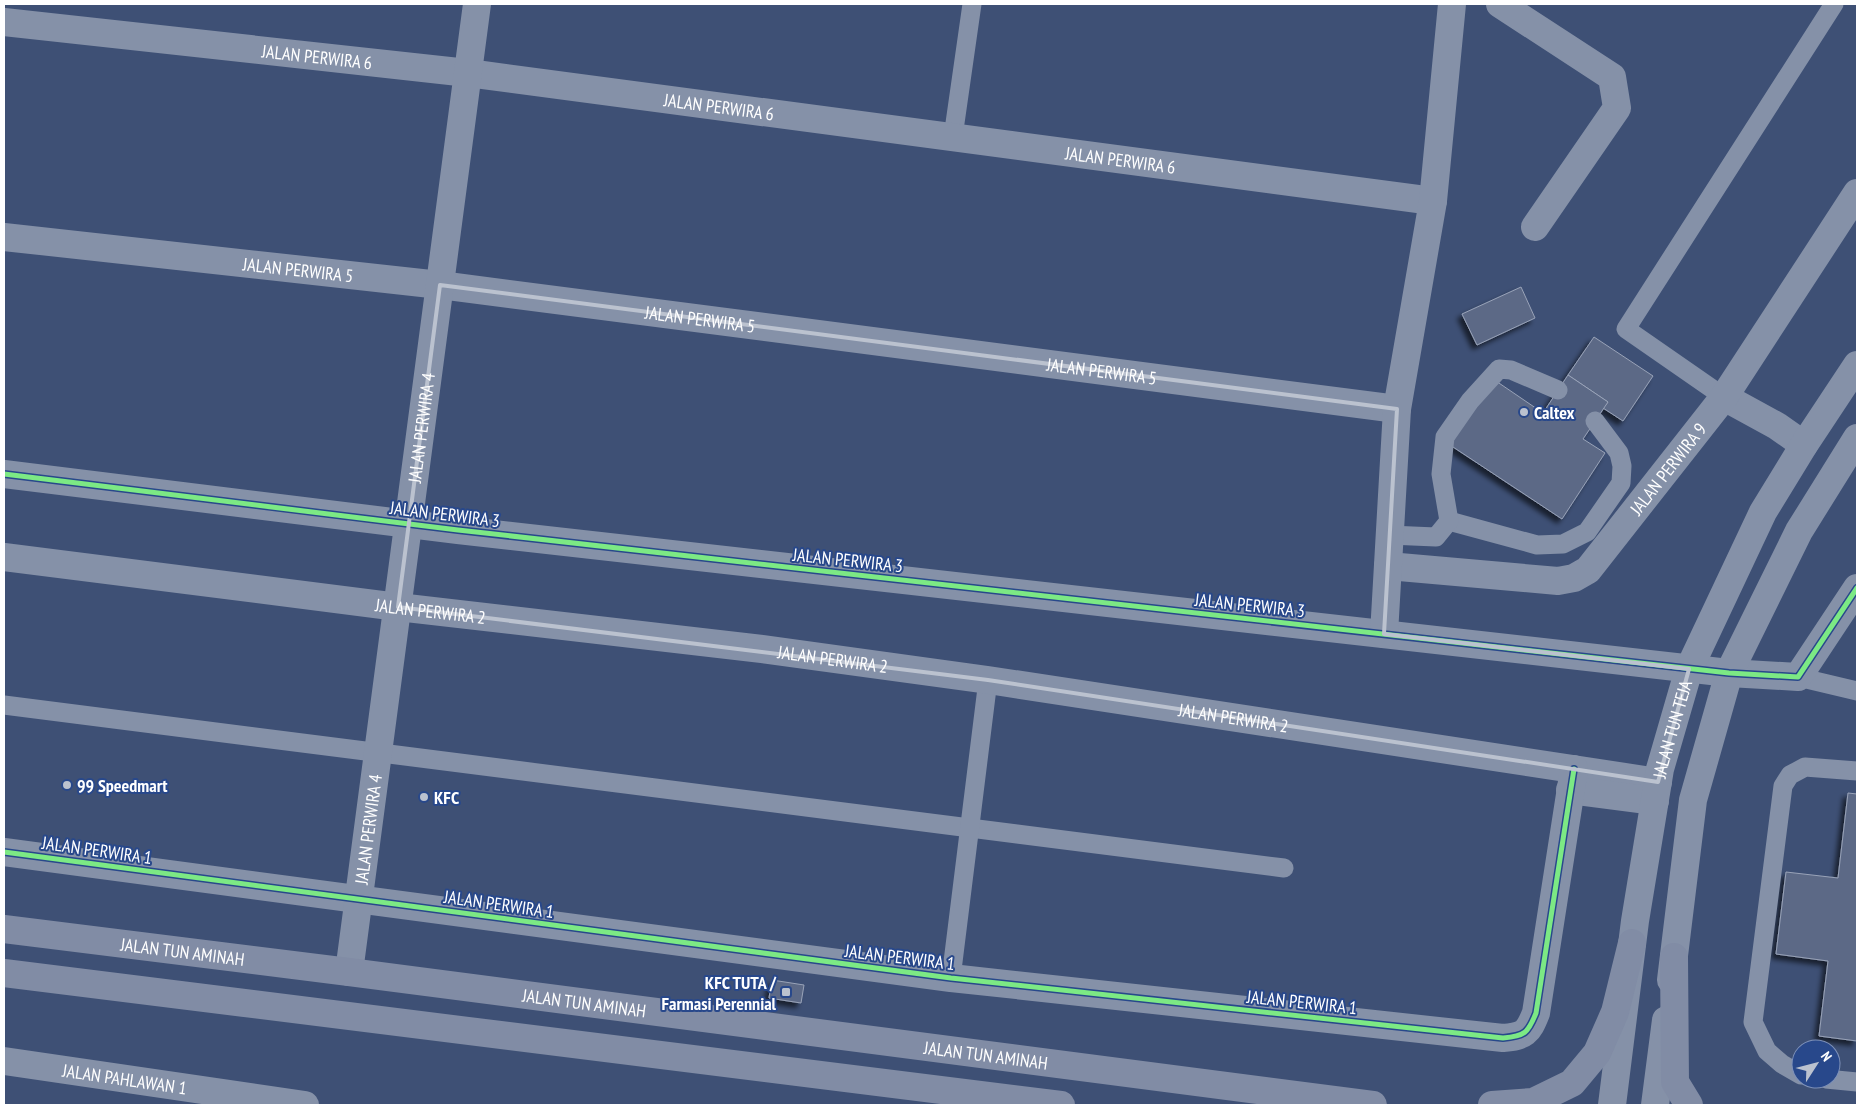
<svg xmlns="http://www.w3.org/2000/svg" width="1861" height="1109" font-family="'PT Sans Narrow',sans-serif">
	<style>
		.building { fill: #5c6986; stroke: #99a3b8; filter: url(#shadow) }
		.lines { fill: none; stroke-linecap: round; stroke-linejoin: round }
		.service { stroke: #8591a8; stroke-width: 19 }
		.minor { stroke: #8591a8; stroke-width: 28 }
		.tertiary { stroke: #8591a8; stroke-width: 28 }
		.secondary { stroke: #818ca5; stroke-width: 28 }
		.cycleway-casing { stroke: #28488b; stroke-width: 8 }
		.cycleway { stroke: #7ce984; stroke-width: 5 }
		.marked { fill: none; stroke: #bbc2cf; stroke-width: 4; stroke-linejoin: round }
		.poi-dot { fill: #bbc2cf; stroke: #28488b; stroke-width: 2 }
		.labels { text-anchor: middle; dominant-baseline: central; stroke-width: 4; stroke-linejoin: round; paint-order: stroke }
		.street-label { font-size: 18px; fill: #fff; stroke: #28488b }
		.poi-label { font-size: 18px; font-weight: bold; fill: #fff; stroke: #28488b; text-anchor: start }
	</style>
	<defs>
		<filter id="shadow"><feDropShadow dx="-4.5" dy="4.5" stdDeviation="2.5" flood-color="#0009"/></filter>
	</defs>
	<rect width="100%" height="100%" fill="#3e5075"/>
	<g class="building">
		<path d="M1521 287 1535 318 1477 345 1462 314Z"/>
		<path d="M1594 337 1653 376 1623 421 1603 408 1608 402 1568 375Z"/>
		<path d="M1568 375 1608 402 1583 439 1605 453 1562 519 1450 445 1493 379 1543 413Z"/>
		<path d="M1848 793 1857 794V1041L1819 1036 1828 961 1776 954 1786 872 1838 878Z"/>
		<path d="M772 980 804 985 801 1003 769 998Z"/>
	</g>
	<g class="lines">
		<g class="service">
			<path d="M953 137 972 4"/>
			<path d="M1724 397 1626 329 1834 4"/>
			<path d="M1449 521 1537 545 1563 544 1587 532 1621 483 1622 466 1619 453 1595 421"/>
			<path d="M1389 535 1436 537 1449 521 1441 474 1445 437 1470 401 1499 369 1511 370 1558 390"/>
			<path d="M1798 677 1857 691"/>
			<path d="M4 705 1284 868"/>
			<path d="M951 978 988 680"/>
			<path d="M1801 1075 1782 1064 1767 1051 1753 1022 1783 786 1790 775 1805 767 1857 771"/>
			<path d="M1826 1079 1857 1082"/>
		</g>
		<g class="minor">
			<path d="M1500 4 1612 77 1617 108 1535 227"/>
			<path id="s1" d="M4 22 468 73 1433 201"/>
			<path id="s2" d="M4 237 440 285 1397 409"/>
			<path d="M1724 397 1777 426 1804 445"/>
			<path d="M4 474 458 530 1729 673 1798 677 1857 588"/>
			<path id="s3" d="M4 557 398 607 762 649 988 680 1658 782"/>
			<path id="s4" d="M1388 566 1558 581 1574 578 1588 570 1724 397 1857 193"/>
			<path d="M1384 634 1397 409 1433 201 1452 4"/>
			<path d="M1570 790 1655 801"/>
			<path d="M4 852 951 978 1503 1038C1525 1036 1528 1033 1536 1013L1574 769"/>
			<path id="s5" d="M349 972 477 4"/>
			<path id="s6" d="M4 1061 305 1105"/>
		</g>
		<g class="tertiary">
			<path d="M1671 980 1693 800 1729 673 1799 531 1857 438"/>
			<path id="s7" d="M1612 1105 1635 921 1660 769 1689 669 1763 512 1804 445 1857 365"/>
			<path d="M1655 1105 1666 1020"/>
		</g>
		<g class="secondary">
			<path id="s8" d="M4 929 349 972 1373 1105"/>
			<path d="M1674 957 1675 1082 1689 1105"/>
			<path d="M4 973 1061 1105"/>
			<path d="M1492 1105 1533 1102 1572 1083 1597 1053 1615 1012 1632 943"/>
		</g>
		<defs>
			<g id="cycleway">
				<path d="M4 474 458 530 1729 673 1798 677 1857 588"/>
				<path d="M4 852 951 978 1503 1038C1525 1036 1528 1033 1536 1013L1574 769"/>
			</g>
		</defs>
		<use href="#cycleway" class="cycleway-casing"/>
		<use href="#cycleway" class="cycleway"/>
	</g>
	<path class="marked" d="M440 285 1397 409 1384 634 1689 669 1658 782 988 680 398 607Z"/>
	<g class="poi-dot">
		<circle cx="1524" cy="412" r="5"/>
		<circle cx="67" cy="785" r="5"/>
		<circle cx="424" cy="797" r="5"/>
		<rect x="781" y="987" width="10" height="10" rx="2.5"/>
	</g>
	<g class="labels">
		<g class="street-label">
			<text stroke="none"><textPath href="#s1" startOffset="315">JALAN PERWIRA 6</textPath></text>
			<text stroke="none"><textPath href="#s1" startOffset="720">JALAN PERWIRA 6</textPath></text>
			<text stroke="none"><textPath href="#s1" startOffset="1125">JALAN PERWIRA 6</textPath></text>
			<text stroke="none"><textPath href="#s2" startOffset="296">JALAN PERWIRA 5</textPath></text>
			<text stroke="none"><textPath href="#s2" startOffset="701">JALAN PERWIRA 5</textPath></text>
			<text stroke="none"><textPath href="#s2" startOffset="1106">JALAN PERWIRA 5</textPath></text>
			<text stroke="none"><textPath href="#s5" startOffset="549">JALAN PERWIRA 4</textPath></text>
			<text stroke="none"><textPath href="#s4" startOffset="332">JALAN PERWIRA 9</textPath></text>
			<text transform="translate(445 514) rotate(7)">JALAN PERWIRA 3</text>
			<text transform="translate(848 560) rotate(6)">JALAN PERWIRA 3</text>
			<text transform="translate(1250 605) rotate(6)">JALAN PERWIRA 3</text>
			<text stroke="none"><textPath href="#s3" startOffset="430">JALAN PERWIRA 2</textPath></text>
			<text stroke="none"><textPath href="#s3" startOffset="835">JALAN PERWIRA 2</textPath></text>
			<text stroke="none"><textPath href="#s3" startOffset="1240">JALAN PERWIRA 2</textPath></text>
			<text stroke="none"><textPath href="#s7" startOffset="381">JALAN TUN TEJA</textPath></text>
			<text stroke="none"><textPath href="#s5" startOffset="144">JALAN PERWIRA 4</textPath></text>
			<text transform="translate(97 850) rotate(8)">JALAN PERWIRA 1</text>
			<text transform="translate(499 904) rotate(8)">JALAN PERWIRA 1</text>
			<text stroke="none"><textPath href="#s8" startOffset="180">JALAN TUN AMINAH</textPath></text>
			<text transform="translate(900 957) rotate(7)">JALAN PERWIRA 1</text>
			<text stroke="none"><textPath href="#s8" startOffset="585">JALAN TUN AMINAH</textPath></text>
			<text transform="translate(1302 1002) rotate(6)">JALAN PERWIRA 1</text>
			<text stroke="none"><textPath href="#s8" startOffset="990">JALAN TUN AMINAH</textPath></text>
			<text stroke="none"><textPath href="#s6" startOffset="122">JALAN PAHLAWAN 1</textPath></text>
		</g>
		<g class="poi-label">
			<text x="1534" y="412">Caltex</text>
			<text x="77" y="785">99 Speedmart</text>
			<text x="434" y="797">KFC</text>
			<text x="776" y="982" text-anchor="end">KFC TUTA /<tspan x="776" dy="21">Farmasi Perennial</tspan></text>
		</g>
	</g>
	<rect width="1861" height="1109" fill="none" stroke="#ffffff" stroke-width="10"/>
	<g transform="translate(1816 1064) rotate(54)"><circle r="24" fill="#28488b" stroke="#7e91b9"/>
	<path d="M0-4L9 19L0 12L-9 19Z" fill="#bbc2cf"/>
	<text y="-8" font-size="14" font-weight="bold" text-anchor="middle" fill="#ffffff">N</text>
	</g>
</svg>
